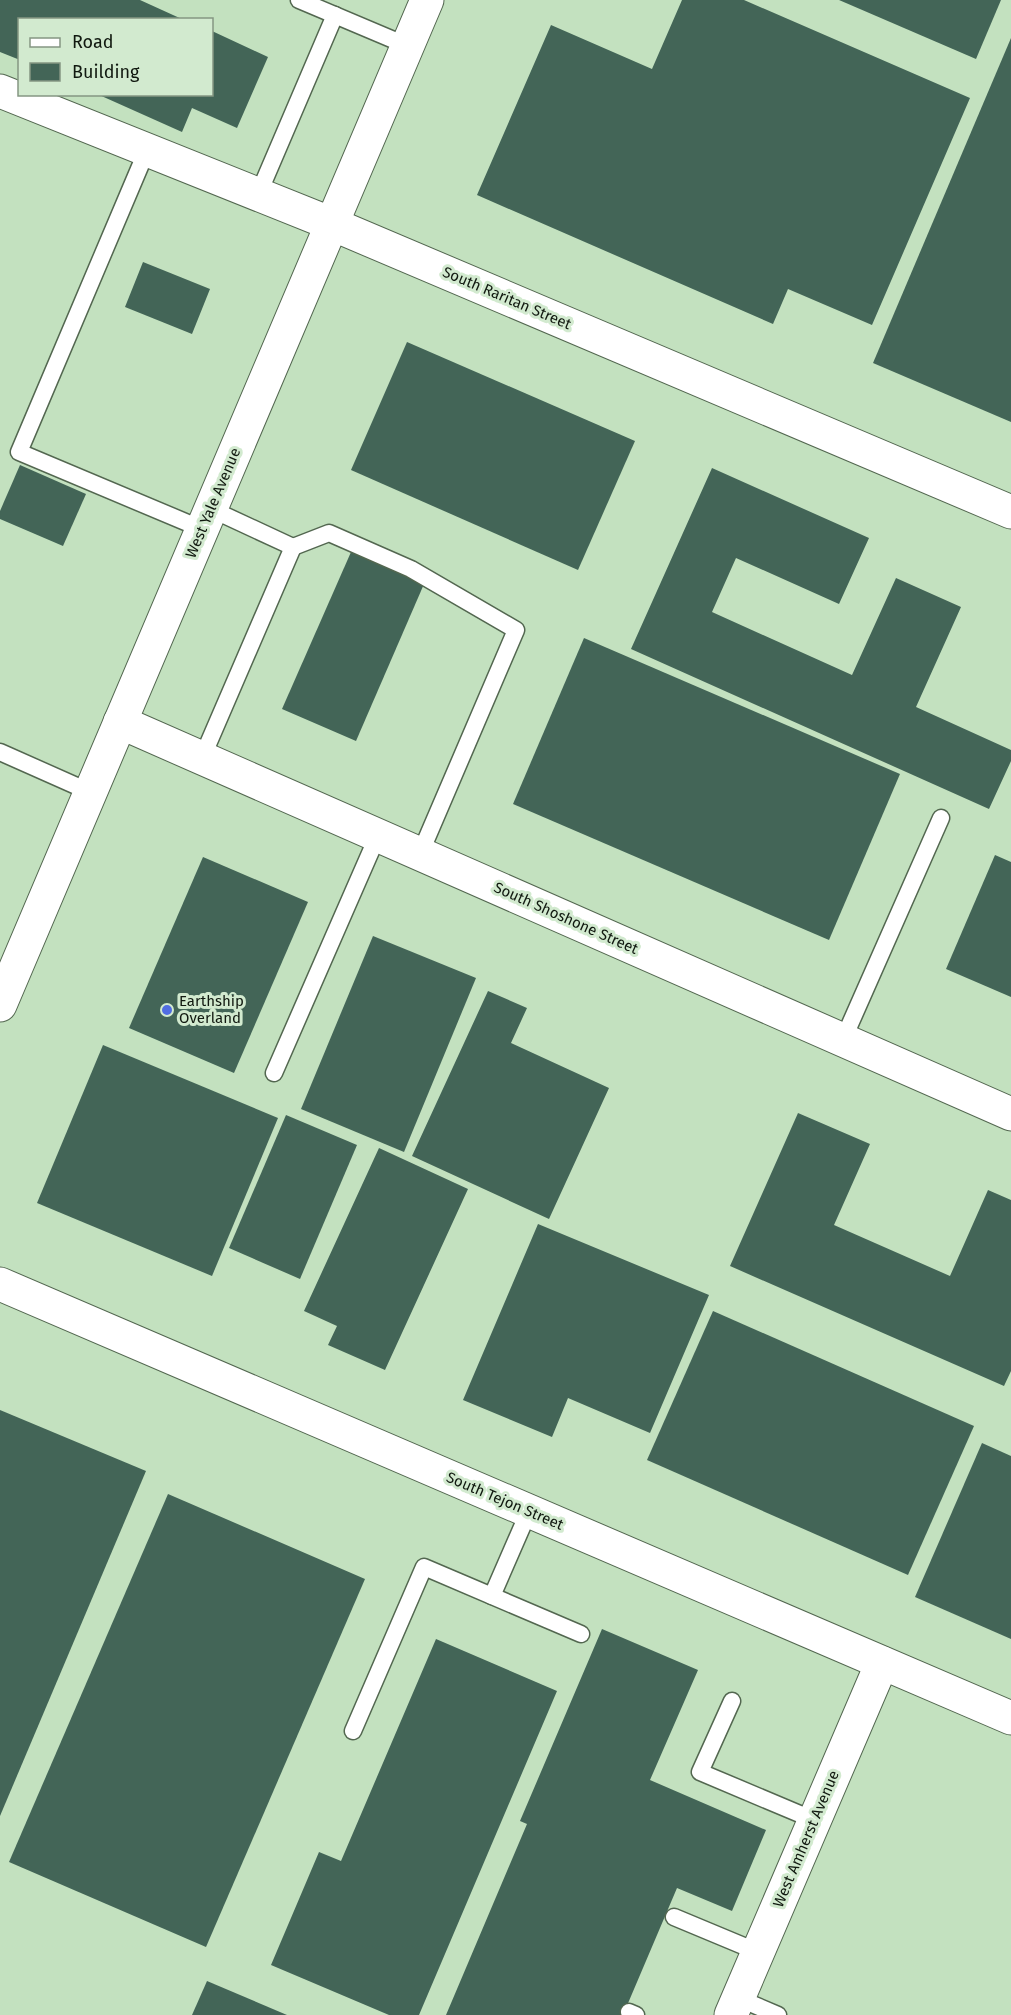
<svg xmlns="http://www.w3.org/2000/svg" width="1011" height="2015" font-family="'Fira Sans',sans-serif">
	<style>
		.built { fill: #c3e1bf; fill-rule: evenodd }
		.building { fill: #436557 }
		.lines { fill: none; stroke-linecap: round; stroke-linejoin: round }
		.lane-casing { stroke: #536750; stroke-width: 19 }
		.street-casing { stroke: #536750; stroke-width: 35 }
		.lane { stroke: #fff; stroke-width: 16 }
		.street { stroke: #fff; stroke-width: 33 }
		.poi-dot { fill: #516de2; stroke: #d2eacf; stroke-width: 2 }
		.labels { text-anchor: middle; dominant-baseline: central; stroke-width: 6; stroke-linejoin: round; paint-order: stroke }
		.street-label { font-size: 15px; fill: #111910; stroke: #d2eacf }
		.poi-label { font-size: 15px; fill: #111910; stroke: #d2eacf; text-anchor: start }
	</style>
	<rect width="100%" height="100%" fill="#d2eacf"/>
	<path class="built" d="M0 0H1011V2015H0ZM20 20H212V94H20Z"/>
	<g class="building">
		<path d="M0 0H140L184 20H20V60L0 52Z"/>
		<path d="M682 0H744L970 98 872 325 788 289 773 324 477 195 551 25 652 69Z"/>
		<path d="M839 0H1001L976 59Z"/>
		<path d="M212 31 268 57 237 128 192 108 182 132 97 94H212Z"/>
		<path d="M1011 38V422L873 363Z"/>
		<path d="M143 262 210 289 192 334 125 307Z"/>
		<path d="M407 342 635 441 578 570 351 470Z"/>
		<path d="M20 465 86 494 63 546 0 519V511Z"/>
		<path d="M712 468 869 538 839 604 736 558 712 612 852 675 896 578 961 607 916 707 1011 750V761L989 809 631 649Z"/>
		<path d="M351 552 424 584 356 741 282 709Z"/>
		<path d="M584 638 900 774 829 940 513 804Z"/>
		<path d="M995 855 1011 862V997L946 969Z"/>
		<path d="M203 857 308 902 234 1073 129 1028Z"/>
		<path d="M373 936 476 978 404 1152 301 1109Z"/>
		<path d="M488 991 527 1008 511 1043 609 1088 549 1219 412 1156Z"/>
		<path d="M103 1045 278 1118 212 1276 37 1203Z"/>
		<path d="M798 1113 870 1144 834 1225 950 1276 988 1190 1011 1200V1371L1004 1386 730 1266Z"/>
		<path d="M286 1115 357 1145 300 1279 229 1248Z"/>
		<path d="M379 1148 468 1189 385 1370 328 1345 337 1326 304 1311Z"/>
		<path d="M538 1224 709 1295 650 1433 568 1398 552 1437 463 1400Z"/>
		<path d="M713 1311 974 1426 908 1575 647 1460Z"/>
		<path d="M0 1410 146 1471 0 1816Z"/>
		<path d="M982 1443 1011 1456V1639L915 1597Z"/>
		<path d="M168 1494 365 1579 206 1947 9 1862Z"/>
		<path d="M602 1629 698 1670 650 1780 766 1830 732 1911 677 1888 623 2015H446L527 1824 520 1821Z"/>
		<path d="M436 1639 557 1691 419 2015H389L271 1965 319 1852 341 1861Z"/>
		<path d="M207 1981 287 2015H192Z"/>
	</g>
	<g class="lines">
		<defs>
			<g id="lane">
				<path d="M299 0 408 46"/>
				<path d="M147 150 19 452 202 529"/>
				<path d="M258 195 335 15"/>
				<path d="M293 547 329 533 411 569 516 630 420 854"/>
				<path d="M0 752 90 792"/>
				<path d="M202 758 293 547 211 509"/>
				<path d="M843 1040 941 818"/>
				<path d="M274 1073 378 835"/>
				<path d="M492 1596 529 1511"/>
				<path d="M732 1701 700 1772 814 1820"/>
				<path d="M353 1731 424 1567 581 1634"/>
				<path d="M674 1917 758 1952"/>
				<path d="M738 1998 778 2015"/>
				<path d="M629 2012 636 2015"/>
			</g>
			<g id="street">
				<path d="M0 91 332 224 1011 512"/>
				<path d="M120 722 1011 1114"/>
				<path d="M0 1005 427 0"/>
				<path d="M0 1284 1011 1718"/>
				<path d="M731 2015 882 1663"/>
			</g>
		</defs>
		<use href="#lane" class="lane-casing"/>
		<use href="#street" class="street-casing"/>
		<use href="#lane" class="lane"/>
		<use href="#street" class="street"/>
	</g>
	<circle class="poi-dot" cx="167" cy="1010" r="6"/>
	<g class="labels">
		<g class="street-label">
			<text transform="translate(507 298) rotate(23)">South Raritan Street</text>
			<text transform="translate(213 503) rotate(-67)">West Yale Avenue</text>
			<text transform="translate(566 918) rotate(24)">South Shoshone Street</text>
			<text transform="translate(505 1501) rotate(23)">South Tejon Street</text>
			<text transform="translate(806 1839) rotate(-67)">West Amherst Avenue</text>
		</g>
		<g class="poi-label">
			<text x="179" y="1001">Earthship<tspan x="179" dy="17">Overland</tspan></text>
		</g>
	</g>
	<rect x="18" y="18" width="195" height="78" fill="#d2eacf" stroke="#859683" stroke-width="1.5"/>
	<rect x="30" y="38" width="30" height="9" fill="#ffffff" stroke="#859683" stroke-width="1.5"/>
	<text x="72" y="48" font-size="18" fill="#111910">Road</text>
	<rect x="30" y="63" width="30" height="18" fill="#436557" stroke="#859683" stroke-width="1.5"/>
	<text x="72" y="78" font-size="18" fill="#111910">Building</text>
</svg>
